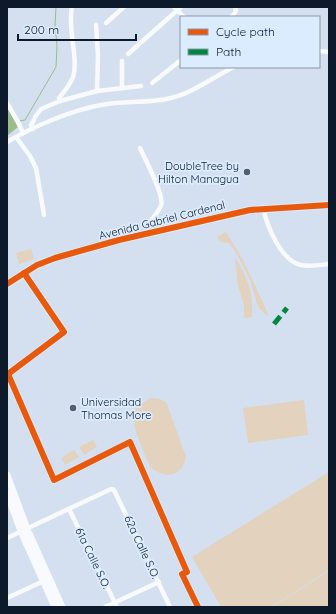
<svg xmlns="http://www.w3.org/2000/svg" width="336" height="614" font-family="Quicksand,sans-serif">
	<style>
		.green { fill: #e2d2be }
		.water { fill: #9bbd8c }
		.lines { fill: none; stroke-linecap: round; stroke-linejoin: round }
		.stream { stroke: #9bbd8c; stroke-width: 1 }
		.street { stroke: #f9fafd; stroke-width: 4.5 }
		.secondary { stroke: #f9fafd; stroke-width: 7 }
		.quiet { stroke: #00873e; stroke-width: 5; stroke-dasharray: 10 5; stroke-linecap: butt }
		.cycleway-casing { stroke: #dcecff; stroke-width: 8 }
		.cycleway { stroke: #e8590c; stroke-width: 6 }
		.poi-dot { fill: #525f70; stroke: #dcecff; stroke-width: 1.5 }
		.labels { text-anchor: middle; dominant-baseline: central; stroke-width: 3.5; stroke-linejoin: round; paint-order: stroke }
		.poi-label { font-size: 11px; fill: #0c1a2b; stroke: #dcecff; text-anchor: end }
		.street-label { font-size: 11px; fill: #0c1a2b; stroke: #dcecff }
	</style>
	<rect width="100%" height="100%" fill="#d4e0ef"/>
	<g class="green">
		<path d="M226 232 242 258 266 309 268 316 259 308 257 304C252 282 243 262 229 243L221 242 218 240V236Z"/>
		<path d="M31 249 34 259 19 264 16 253Z"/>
		<path d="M235 257C248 279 253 291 252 317L244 318V305L238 286Z"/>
		<path d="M151 398C158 398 162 399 167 404L186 457C182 477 166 479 151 468 146 459 132 425 133 416 135 407 143 402 151 398Z"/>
		<path d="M304 400 308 435 248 443 243 408Z"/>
		<path d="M93 440 97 447 84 455 79 447Z"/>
		<path d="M74 450 79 457 65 465 61 458Z"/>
		<path d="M329 472V570L271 607H221L192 557Z"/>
		<path d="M329 571V607H272Z"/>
	</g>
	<path class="water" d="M7 107 18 127 7 136Z"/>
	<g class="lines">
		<path class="stream" d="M19 121 25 120 56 67 57 45 55 26 56 7"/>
		<g class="street">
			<path d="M174 7 184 17"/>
			<path d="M231 17 235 13 236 10 235 7"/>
			<path d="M106 23 124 7"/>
			<path d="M96 25 98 56 97 91"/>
			<path d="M319 51 329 52"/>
			<path d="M128 54 181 7"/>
			<path d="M152 83 181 60"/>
			<path d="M122 87V61"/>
			<path d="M60 101 97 91 141 86"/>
			<path d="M7 103 18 122 23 133"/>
			<path d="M35 117 41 109 60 101 59 98C64 92 70 85 73 77 79 58 67 29 72 7"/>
			<path d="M33 129 31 125 34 120"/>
			<path d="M16 137 30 156 36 168 44 215"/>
			<path d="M7 142C32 127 72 110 101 105 123 100 148 104 171 98 193 93 213 77 234 67"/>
			<path d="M140 148C145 159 165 196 161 206 156 216 147 222 147 233"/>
			<path d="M263 208C267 226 281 261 301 265 310 267 320 265 329 264"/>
			<path d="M24 273 64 332 8 374 54 480 130 442 187 572 182 574 198 607"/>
			<path d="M69 509 117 607"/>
			<path d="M7 538 111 489 114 490 170 607"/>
			<path d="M7 598 46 580"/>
			<path d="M105 607 159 582"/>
		</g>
		<g class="secondary">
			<path d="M7 284 37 265 55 258 119 240 250 210 329 205"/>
			<path d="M7 475 27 529 62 607"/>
			<path d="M7 493 21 531 55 607"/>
		</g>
		<path class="quiet" d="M274 324 287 308"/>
		<defs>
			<g id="cycleway">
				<path d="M24 273 64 332 8 374 54 480 130 442 187 572 182 574 198 607"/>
				<path d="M7 284 37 265 55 258 119 240 250 210 329 205"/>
			</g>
		</defs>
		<use href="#cycleway" class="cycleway-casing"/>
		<use href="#cycleway" class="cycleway"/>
	</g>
	<g class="poi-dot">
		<circle cx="247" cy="172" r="4"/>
		<circle cx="73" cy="408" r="4"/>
	</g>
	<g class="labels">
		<g class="poi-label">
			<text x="239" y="166">DoubleTree by<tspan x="239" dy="13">Hilton Managua</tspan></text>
			<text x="81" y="402" text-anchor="start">Universidad<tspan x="81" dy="13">Thomas More</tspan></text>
		</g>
		<g class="street-label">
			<text transform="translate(162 220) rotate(-14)">Avenida Gabriel Cardenal</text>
			<text transform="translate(142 547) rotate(65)">62a Calle S.O.</text>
			<text transform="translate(93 558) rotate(64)">61a Calle S.O.</text>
		</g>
	</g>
	<rect width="336" height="614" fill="none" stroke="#0c1a2b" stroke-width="16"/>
	<rect x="180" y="16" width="140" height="52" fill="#dcecff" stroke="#8998aa"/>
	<rect x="188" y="29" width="20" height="6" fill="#e8590c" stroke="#8998aa"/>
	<text x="216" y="36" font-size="12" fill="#0c1a2b">Cycle path</text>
	<rect x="188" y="49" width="20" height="6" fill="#00873e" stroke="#8998aa"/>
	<text x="216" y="56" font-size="12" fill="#0c1a2b">Path</text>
	<path d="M18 34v6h118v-6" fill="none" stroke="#0c1a2b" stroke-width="2"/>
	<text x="24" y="34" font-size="12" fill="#0c1a2b" stroke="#dcecff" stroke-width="3" paint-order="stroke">200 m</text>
</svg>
